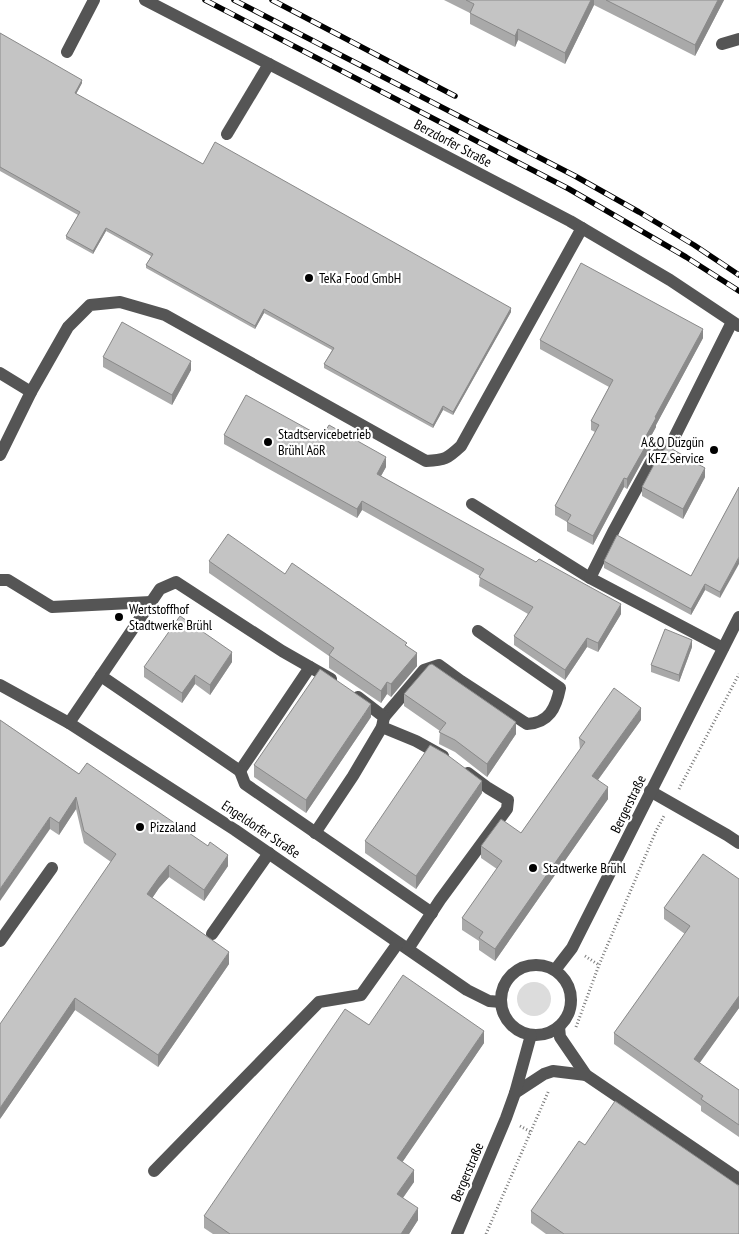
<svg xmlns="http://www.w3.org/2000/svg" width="739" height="1234" font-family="'PT Sans Narrow',sans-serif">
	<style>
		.green { fill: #dcdcdc }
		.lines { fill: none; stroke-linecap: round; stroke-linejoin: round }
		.path { stroke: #777; stroke-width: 3; stroke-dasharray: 1 2.5; stroke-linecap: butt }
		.minor { stroke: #555; stroke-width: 12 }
		.rail-casing { stroke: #000; stroke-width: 5.5 }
		.rail { stroke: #fff; stroke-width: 4; stroke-dasharray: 11; stroke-linecap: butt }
		.wall { fill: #a9a9a9 }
		.shaded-wall { fill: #898989 }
		.building { fill: #c4c4c4; stroke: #898989 }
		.poi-dot { fill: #000; stroke: #fff; stroke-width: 2 }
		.labels { text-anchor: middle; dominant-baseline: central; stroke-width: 4.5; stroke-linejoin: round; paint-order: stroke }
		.street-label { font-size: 14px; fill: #000; stroke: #fff }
		.poi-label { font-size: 14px; fill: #000; stroke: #fff; text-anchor: start }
	</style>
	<rect width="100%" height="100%" fill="#fff"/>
	<circle class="green" cx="534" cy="999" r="17"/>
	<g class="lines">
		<g class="path">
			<path d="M679 789 739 674"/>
			<path d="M585 956 599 965"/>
			<path d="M576 1027 599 965 656 831 664 816"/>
			<path d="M520 1126 531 1132"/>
			<path d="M486 1234 549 1090"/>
		</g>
		<g class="minor">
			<path d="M145 0 300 80 570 221 670 280 739 326"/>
			<path d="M722 44 739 39"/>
			<path d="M67 52 94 0"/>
			<path d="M227 134 269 64"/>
			<path d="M0 373 31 392"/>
			<path d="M0 455 31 392 68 327 90 305 120 302 165 315 426 461C445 460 447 459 461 446L582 228"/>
			<path d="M472 504 590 578 723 648"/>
			<path d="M590 578 614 530 651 462 661 450 672 442 732 322"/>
			<path d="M0 580H8L52 607 151 602"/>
			<path d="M101 676 240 771 310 667"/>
			<path d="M0 685 69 723 235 830 467 990 489 1001 501 1002"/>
			<path d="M384 717 424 670 439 665 461 681 527 724C549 723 556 708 560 688L478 631"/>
			<path d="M69 723 160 589 176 582 282 651 331 679"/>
			<path d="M382 727 416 741 443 756"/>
			<path d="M240 771 245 784 432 913"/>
			<path d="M650 791 727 835 739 843"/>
			<path d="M315 833 353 776 382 727 384 717 358 697"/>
			<path d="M212 934 269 853"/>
			<path d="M0 941 52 868"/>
			<path d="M408 949 440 900 507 809 508 800 488 788 468 773"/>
			<circle cx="536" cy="1000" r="35"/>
			<path d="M555 970 572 948 739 617"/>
			<path d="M559 1027 560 1037 586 1075 739 1179"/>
			<path d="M515 1093 544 1074 553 1071 586 1075"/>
			<path d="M154 1171 319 1002 361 995 398 943"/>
			<path d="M457 1234 506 1118 515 1093 531 1035"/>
		</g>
		<defs>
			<g id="rail">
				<path d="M205 0 569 189 686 257 739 291"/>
				<path d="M234 0 575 176 639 212 694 245 739 275"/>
				<path d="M272 0 455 96"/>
			</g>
		</defs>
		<use href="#rail" class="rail-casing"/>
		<use href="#rail" class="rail"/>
	</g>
	<g class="wall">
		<path d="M444 0H724L695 56 594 5 565 64 518 40 515 47 470 24V13Z"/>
		<path d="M0 33 82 83 76 94 203 164 511 312 453 415 443 410 433 428 324 368V364L332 350 264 313 255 329 146 268V265L151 256 106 231 93 254 66 239V236L78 215 0 171Z"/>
		<path d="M703 338 656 425V427L650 438 652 448 644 458 627 489 624 487 593 545 567 531V522L555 515V506L595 432 591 430V421L609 387 540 349V340Z"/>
		<path d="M103 357 191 370 172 405 103 367Z"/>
		<path d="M224 435 322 437 386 467 381 476 621 614 598 652 587 647 565 680 514 645V636L528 614 479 586 480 576 362 510 357 518 224 444Z"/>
		<path d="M705 477 683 519 642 496V487Z"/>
		<path d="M739 487 720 598 705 590 691 615 604 568V561L691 576Z"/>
		<path d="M209 561 285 574 407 646 417 666 391 697 387 694 381 703 329 668V656L209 573Z"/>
		<path d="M692 647 679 682 651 672V665Z"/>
		<path d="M232 662 210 695 195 684 182 703 144 677V667Z"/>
		<path d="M404 694 516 734 487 777 455 752 439 744 440 731 404 706Z"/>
		<path d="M371 717 306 813 254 777V765Z"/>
		<path d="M0 720 79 774 228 866 204 901 169 877 159 888 152 898 229 964 158 1067 75 1010 0 1119 111 862 84 843 76 809 59 835 50 829Z"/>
		<path d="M641 720 598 780 608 799 495 961 479 950V941L462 930V918L497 869 481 858V846L521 833 580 750 579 738Z"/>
		<path d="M482 793 416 889 365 853V841Z"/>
		<path d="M739 879V1008L699 1063 739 1090V1137L701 1111V1106L614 1044V1033L685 934 664 919V908Z"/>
		<path d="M369 1025 484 1043 402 1162 414 1182 403 1198 418 1220 409 1234H213L204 1228V1216Z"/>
		<path d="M585 1145 739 1234H546L531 1223V1211Z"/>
	</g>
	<g class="shaded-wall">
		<path d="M591 0H594V5L565 64V53Z"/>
		<path d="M718 0H724L695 56V45Z"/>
		<path d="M518 29V40L515 47V36Z"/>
		<path d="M82 80V83L75 96V93Z"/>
		<path d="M106 228V231L93 254V251Z"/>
		<path d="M511 308V312L453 415V412Z"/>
		<path d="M264 309V313L255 329V326Z"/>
		<path d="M703 329V338L656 425V427L646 445V436L655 417Z"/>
		<path d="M191 361V370L172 405V395Z"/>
		<path d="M443 406V410L433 428V425Z"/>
		<path d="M652 439V448L644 458 627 489V479L644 449Z"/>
		<path d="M386 457V467L377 483V474Z"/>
		<path d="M705 468V477L683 519V509Z"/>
		<path d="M624 478V487L593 545V536Z"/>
		<path d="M362 501V510L357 518V509Z"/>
		<path d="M739 557V564L720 598V592Z"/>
		<path d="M705 584V590L691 615V609Z"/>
		<path d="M621 604V614L598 652V643Z"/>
		<path d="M587 638V647L565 680V670Z"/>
		<path d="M692 640V647L679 682V675Z"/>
		<path d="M232 652V662L210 695V685Z"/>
		<path d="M417 653V666L391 697V684Z"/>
		<path d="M195 675V684L182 703V693Z"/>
		<path d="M387 682V694L381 703V691Z"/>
		<path d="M371 704V717L306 813V800Z"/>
		<path d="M641 708V720L592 788V776Z"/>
		<path d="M516 722V734L487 777V764Z"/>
		<path d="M482 781V793L416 889V876Z"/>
		<path d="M608 787V799L495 961V949Z"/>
		<path d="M76 797V809L59 835V823Z"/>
		<path d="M50 817V829L0 901V889Z"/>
		<path d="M228 855V866L204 901V890Z"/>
		<path d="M169 865V877L159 888 147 906V894L159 877Z"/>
		<path d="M229 952V964L158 1067V1055Z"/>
		<path d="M739 996V1008L694 1071V1059Z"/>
		<path d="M75 998V1010L0 1119V1108Z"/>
		<path d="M484 1031V1043L397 1170V1158Z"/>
		<path d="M414 1170V1182L397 1206V1194Z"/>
		<path d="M418 1208V1220L409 1234H401Z"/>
	</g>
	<g class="building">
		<path d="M466 0H591L565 53 518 29 515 36 470 13 474 4Z"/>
		<path d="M606 0H718L695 45Z"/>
		<path d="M0 33 82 80 75 93 203 164 215 142 511 308 453 412 443 406 433 425 324 364 334 348 264 309 255 326 146 265 153 254 106 228 93 251 66 236 80 212 0 167Z"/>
		<path d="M581 263 703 329 655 417 656 418 646 436 652 439 644 449 627 479 624 478 593 536 567 522 571 515 555 506 599 425 591 421 613 380 540 340Z"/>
		<path d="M122 322 191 361 172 395 103 357Z"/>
		<path d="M246 395 322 437 329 425 386 457 377 474 536 562 539 559 621 604 598 643 587 638 565 670 514 636 533 607 479 577 484 569 362 501 357 509 224 435Z"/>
		<path d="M667 446 705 468 683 509 642 487 658 457Z"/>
		<path d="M739 487V557L720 592 705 584 691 609 604 561 617 535 691 576Z"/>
		<path d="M228 534 285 574 292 563 407 643 405 645 417 653 391 684 387 682 381 691 329 655 334 648 209 561Z"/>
		<path d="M180 616 232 652 210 685 195 675 182 693 144 667Z"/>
		<path d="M665 629 692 640 679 675 651 665Z"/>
		<path d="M432 664 516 722 487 764 455 740 439 732 446 723 404 694 429 665Z"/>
		<path d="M320 669 371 704 306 800 254 765Z"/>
		<path d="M614 688 641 708 592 776 608 787 495 949 479 938 483 932 462 918 502 861 481 846 501 819 521 833 585 742 579 738Z"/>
		<path d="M0 720 79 774 87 763 208 846 210 842 228 855 204 890 169 865 159 877 147 894 229 952 158 1055 75 998 0 1108V1024L116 854 84 831 76 797 59 823 50 817 0 889Z"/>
		<path d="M430 745 446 754 482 781 416 876 365 841Z"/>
		<path d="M703 854 739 879V996L694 1059 739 1090V1125L701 1099 703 1096 614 1033 690 926 664 908Z"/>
		<path d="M403 975 484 1031 397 1158 414 1170 397 1194 418 1208 401 1234H230L204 1216 345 1009 369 1025Z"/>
		<path d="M615 1101 739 1186V1234H564L531 1211 579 1141 585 1145Z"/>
	</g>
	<g class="poi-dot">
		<circle cx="309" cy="278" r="5"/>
		<circle cx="268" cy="442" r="5"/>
		<circle cx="714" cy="450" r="5"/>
		<circle cx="119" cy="617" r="5"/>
		<circle cx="140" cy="827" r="5"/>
		<circle cx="533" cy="868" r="5"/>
	</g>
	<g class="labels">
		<g class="street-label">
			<text transform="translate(453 143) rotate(28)">Berzdorfer Straße</text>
			<text transform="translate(628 804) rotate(-64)">Bergerstraße</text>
			<text transform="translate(261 829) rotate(34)">Engeldorfer Straße</text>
			<text transform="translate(467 1172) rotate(-67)">Bergerstraße</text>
		</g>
		<g class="poi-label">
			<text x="319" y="278">TeKa Food GmbH</text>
			<text x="278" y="434">Stadtservicebetrieb<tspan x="278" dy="16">Brühl AöR</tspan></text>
			<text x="704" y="442" text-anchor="end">A&amp;O Düzgün<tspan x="704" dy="16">KFZ Service</tspan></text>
			<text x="129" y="609">Wertstoffhof<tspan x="129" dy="16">Stadtwerke Brühl</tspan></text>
			<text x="150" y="827">Pizzaland</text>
			<text x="543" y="868">Stadtwerke Brühl</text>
		</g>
	</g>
</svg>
